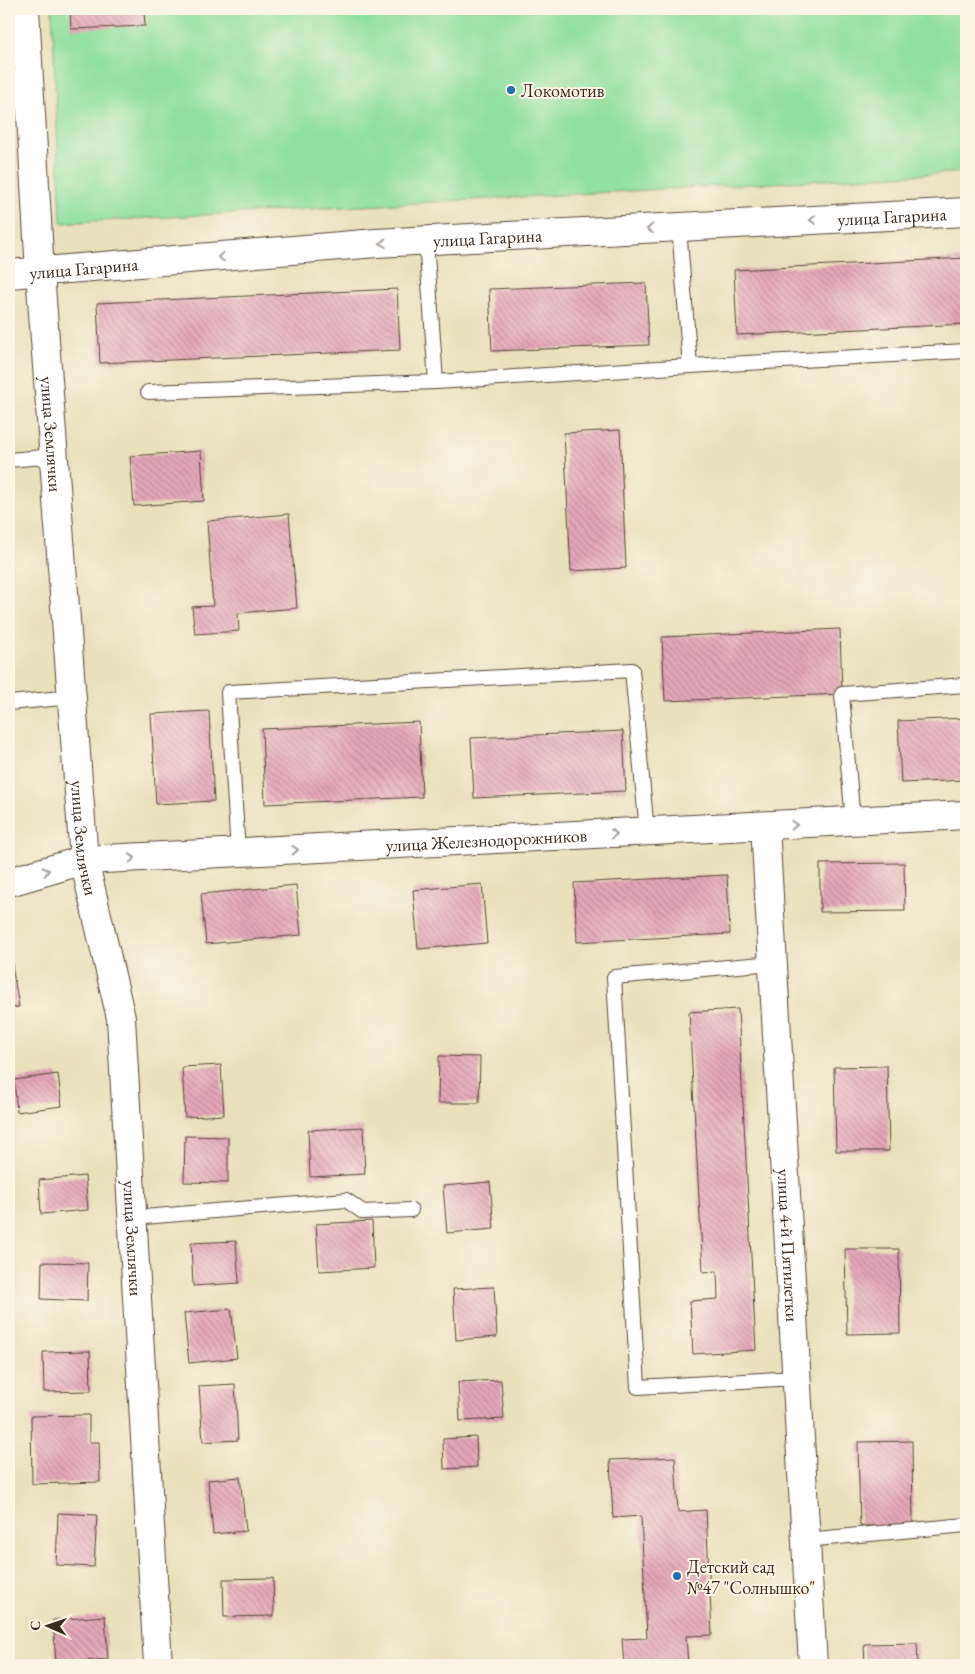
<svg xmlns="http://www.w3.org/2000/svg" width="975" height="1674" font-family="'EB Garamond',serif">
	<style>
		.pitch { fill: #91e09f; stroke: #66855e }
		.building { fill: url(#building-back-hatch) }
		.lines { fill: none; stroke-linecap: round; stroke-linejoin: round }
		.service-casing { stroke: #554536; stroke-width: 16 }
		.minor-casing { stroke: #554536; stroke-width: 30 }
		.service { stroke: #fff; stroke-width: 14 }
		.minor { stroke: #fff; stroke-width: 28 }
		.oneway { stroke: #a79f9a }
		.poi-dot { fill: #1f6fb2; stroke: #fcf5e5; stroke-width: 2 }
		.labels { text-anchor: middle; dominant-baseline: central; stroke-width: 4; stroke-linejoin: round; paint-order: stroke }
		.poi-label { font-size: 18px; fill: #3b2a1e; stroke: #fcf5e5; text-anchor: start }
		.street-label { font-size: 18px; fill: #3b2a1e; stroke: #fcf5e5 }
	</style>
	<defs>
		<pattern id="building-back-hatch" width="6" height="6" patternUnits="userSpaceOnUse" patternTransform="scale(1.25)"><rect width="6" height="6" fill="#e5a7bb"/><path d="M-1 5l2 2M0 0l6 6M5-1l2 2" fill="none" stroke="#bb8897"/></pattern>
	</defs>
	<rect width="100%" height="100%" fill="#fcf5e5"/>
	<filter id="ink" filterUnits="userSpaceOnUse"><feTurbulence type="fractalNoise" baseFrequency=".02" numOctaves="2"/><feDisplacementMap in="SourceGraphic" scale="10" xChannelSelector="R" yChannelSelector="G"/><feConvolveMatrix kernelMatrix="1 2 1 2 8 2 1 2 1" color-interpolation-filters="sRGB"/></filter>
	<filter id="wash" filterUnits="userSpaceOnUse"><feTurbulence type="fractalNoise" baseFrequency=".0096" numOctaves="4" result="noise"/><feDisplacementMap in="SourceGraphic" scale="20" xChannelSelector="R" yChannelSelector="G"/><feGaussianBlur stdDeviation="1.12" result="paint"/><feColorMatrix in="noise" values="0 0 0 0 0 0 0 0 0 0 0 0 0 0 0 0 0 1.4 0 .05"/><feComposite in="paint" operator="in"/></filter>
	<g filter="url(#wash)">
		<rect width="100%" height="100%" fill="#e9e0bc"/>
		<path class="pitch" d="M52 9H966V172L61 223Z"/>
		<g id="blocks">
			<g class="building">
				<path d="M70 9H144L145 26 71 29Z"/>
				<path d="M966 258V324L737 335 734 270Z"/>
				<path d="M646 283 649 345 492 351 489 289Z"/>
				<path d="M397 289 400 350 100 363 97 303Z"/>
				<path d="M620 430 626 568 571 571 564 433Z"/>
				<path d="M201 451 204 501 134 506 130 456Z"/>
				<path d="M289 514 297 608 238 613 239 631 195 634 192 607 213 606 207 521Z"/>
				<path d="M840 629 842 694 665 701 662 637Z"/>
				<path d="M209 711 214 801 156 804 151 714Z"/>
				<path d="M966 718V780L901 783 898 721Z"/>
				<path d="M419 722 422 797 265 804 262 729Z"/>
				<path d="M623 731 626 791 474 798 471 738Z"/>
				<path d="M904 863 905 911 820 912V864Z"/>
				<path d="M727 875 730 934 577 942 574 883Z"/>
				<path d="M482 884 487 943 418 949 413 890Z"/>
				<path d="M296 885 301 935 206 944 201 894Z"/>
				<path d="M9 959H11L19 1007 9 1008Z"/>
				<path d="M738 1009 756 1350 693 1354 690 1301 718 1299 717 1271 703 1272 689 1012Z"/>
				<path d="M439 1056 480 1057 479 1103H438Z"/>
				<path d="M221 1065 224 1115 185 1117 182 1067Z"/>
				<path d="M887 1066 889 1151H836L834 1067Z"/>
				<path d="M58 1074 62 1106 17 1112 14 1080Z"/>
				<path d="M363 1127 365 1174 310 1177 308 1130Z"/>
				<path d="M185 1136 228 1137V1183L184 1182Z"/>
				<path d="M85 1176 88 1210 41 1214 39 1180Z"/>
				<path d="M490 1182 494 1229 447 1233 443 1186Z"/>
				<path d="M372 1221 374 1268 319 1271 316 1224Z"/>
				<path d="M236 1241 239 1283 193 1286 191 1243Z"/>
				<path d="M845 1249H899L900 1333 847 1334Z"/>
				<path d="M42 1262 88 1263 87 1301 41 1299Z"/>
				<path d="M494 1287 497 1337 456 1340 453 1289Z"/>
				<path d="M231 1309 237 1358 189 1363 184 1313Z"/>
				<path d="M90 1351 91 1391 44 1392 43 1352Z"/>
				<path d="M501 1380 504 1419 460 1421 458 1382Z"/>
				<path d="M235 1384 238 1440 203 1442 199 1386Z"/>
				<path d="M89 1415V1442H99L100 1482 32 1484 31 1416Z"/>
				<path d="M476 1437 477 1467 444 1469 443 1439Z"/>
				<path d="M912 1441 913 1526H860L858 1442Z"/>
				<path d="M675 1457 678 1512 706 1510 712 1635 686 1636 688 1665H624L622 1639 647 1638 641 1516 613 1518 610 1460Z"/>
				<path d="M240 1477 246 1531 213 1534 208 1480Z"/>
				<path d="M58 1513 97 1515 94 1567 56 1565Z"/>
				<path d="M273 1578 274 1616 224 1617 223 1579Z"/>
				<path d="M105 1616 108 1659 56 1663 53 1620Z"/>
				<path d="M917 1643 918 1665H865L864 1644Z"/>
			</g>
		</g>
	</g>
	<g filter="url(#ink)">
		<use href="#blocks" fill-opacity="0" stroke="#554536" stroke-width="1"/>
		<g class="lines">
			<defs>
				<g id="service">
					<path d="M9 79 30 76"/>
					<path d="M679 227 690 366 966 351"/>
					<path d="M436 382 690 366"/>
					<path d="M148 392 436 382 426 240"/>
					<path d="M9 460 54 456"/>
					<path d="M9 703 72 697"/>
					<path d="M853 822 842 694 966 685"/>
					<path d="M238 853 228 692 632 670 647 832"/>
					<path d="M772 963 614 977 638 1387 796 1378"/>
					<path d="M132 1218 346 1200 363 1212 411 1210"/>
					<path d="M806 1540 966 1525"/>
				</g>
				<g id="minor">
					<path id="s1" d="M25 9 40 273 84 860 121 1018 158 1665"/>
					<path id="s2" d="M9 274 376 243 966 212"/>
					<path id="s3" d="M765 826 813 1665"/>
					<path id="s4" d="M9 882 84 860 966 815"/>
				</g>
			</defs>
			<use href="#service" class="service-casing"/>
			<use href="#minor" class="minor-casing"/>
			<use href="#service" class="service"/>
			<use href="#minor" class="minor"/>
		</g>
		<defs><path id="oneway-chevron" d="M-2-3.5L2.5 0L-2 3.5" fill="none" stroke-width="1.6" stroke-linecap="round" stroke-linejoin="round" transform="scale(1.25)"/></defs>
		<g class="oneway">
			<use href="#oneway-chevron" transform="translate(813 220) rotate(177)"/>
			<use href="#oneway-chevron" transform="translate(650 229) rotate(177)"/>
			<use href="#oneway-chevron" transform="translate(383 243) rotate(177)"/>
			<use href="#oneway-chevron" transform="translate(221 257) rotate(175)"/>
			<use href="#oneway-chevron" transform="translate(794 825) rotate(-3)"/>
			<use href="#oneway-chevron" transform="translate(614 834) rotate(-3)"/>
			<use href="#oneway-chevron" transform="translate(295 850) rotate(-3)"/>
			<use href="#oneway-chevron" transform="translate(132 858) rotate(-3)"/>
			<use href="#oneway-chevron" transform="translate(46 871) rotate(-16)"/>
		</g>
	</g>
	<g class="poi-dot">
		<circle cx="511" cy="90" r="5"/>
		<circle cx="677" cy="1576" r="5"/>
	</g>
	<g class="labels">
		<g class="poi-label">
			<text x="521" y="90">Локомотив</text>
			<text x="687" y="1566">Детский сад<tspan x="687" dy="21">№47 "Солнышко"</tspan></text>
		</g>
		<g class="street-label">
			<text stroke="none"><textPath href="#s2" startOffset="885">улица Гагарина</textPath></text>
			<text stroke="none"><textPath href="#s2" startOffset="480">улица Гагарина</textPath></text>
			<text stroke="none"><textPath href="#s2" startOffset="75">улица Гагарина</textPath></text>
			<text stroke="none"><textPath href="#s1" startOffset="426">улица Землячки</textPath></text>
			<text stroke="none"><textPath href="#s1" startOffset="831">улица Землячки</textPath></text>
			<text stroke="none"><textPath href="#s4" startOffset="481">улица Железнодорожников</textPath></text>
			<text stroke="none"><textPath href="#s1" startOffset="1236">улица Землячки</textPath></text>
			<text stroke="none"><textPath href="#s3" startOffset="420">улица 4-й Пятилетки</textPath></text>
		</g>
	</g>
	<rect width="975" height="1674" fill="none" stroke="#fcf5e5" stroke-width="30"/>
	<g transform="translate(48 1626) rotate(272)" stroke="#fcf5e5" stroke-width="4" paint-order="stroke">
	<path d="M0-4L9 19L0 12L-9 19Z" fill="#3b2a1e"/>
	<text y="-8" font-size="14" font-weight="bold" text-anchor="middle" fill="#3b2a1e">С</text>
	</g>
</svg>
